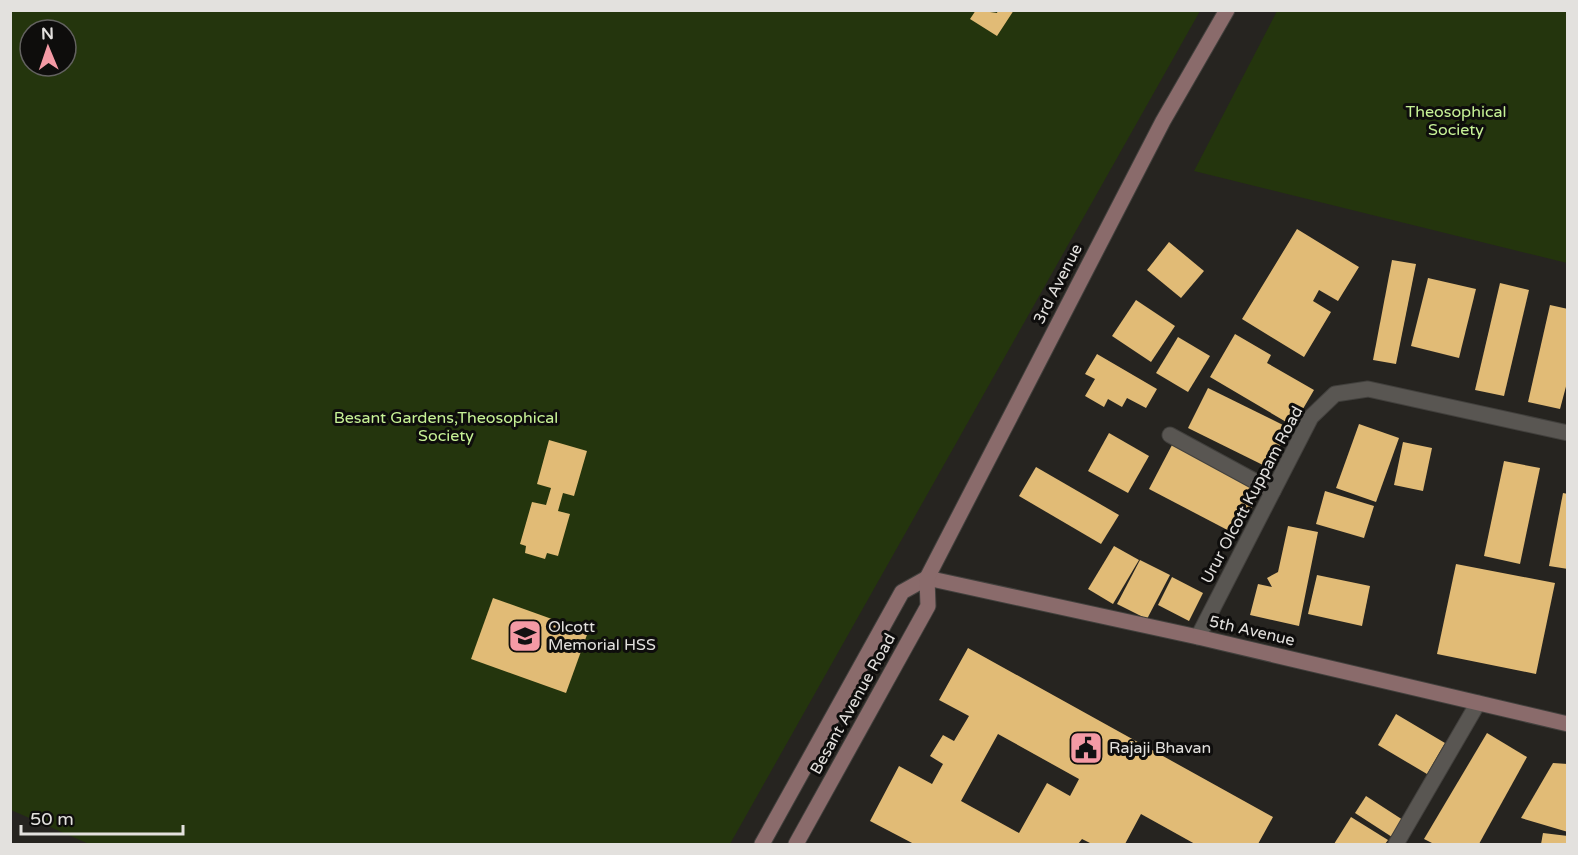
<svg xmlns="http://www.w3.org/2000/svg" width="1578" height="855" font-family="'Varela Round',sans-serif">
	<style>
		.green { fill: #24350d; fill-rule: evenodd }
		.building { fill: #e1bb76; fill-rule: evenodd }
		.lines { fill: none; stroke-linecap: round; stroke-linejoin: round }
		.street-casing { stroke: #42403d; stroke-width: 17 }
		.secondary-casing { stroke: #42403d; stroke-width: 17 }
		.street { stroke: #595652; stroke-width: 15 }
		.secondary { stroke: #8a6b6b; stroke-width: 15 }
		.labels { text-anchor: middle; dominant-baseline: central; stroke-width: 6; stroke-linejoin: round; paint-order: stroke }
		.park-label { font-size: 16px; fill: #c7f296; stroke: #0e0d0c }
		.street-label { font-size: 16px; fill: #e3e1de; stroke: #0e0d0c }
		.poi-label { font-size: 16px; fill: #e3e1de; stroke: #0e0d0c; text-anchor: start }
	</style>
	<rect width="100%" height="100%" fill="#262420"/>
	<g class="green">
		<path d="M11 11H1200L730 844H89L11 810ZM30 30H66V66H30Z"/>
		<path d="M1277 11H1567V263L1194 171Z"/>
	</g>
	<g class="building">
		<path d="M976 10 997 13 998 10H1014L997 36 970 19Z"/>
		<path d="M1297 229 1359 267 1338 301 1319 290 1313 301 1331 312 1304 357 1242 319Z"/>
		<path d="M1169 242 1204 271 1181 298 1147 270Z"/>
		<path d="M1392 260 1416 264 1396 364 1373 360Z"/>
		<path d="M1428 278 1476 289 1459 358 1411 346Z"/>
		<path d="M1500 283 1529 290 1504 396 1475 390Z"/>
		<path d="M1136 300 1175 326 1151 362 1112 336Z"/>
		<path d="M1550 305 1568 309V379L1560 409 1528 402Z"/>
		<path d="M1235 334 1271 355 1267 363 1314 390 1293 426 1210 377Z"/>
		<path d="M1178 337 1210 356 1188 392 1156 373Z"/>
		<path d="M1097 354 1157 389 1146 408 1127 398 1122 407 1108 399 1104 407 1085 396 1095 379 1085 374Z"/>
		<path d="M1208 388 1289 428 1269 468 1188 428Z"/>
		<path d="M1359 424 1399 438 1376 502 1336 488Z"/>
		<path d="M1109 433 1149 456 1128 493 1088 471Z"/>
		<path d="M549 440 587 451 574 496 563 493 558 511 570 514 558 556 547 553 545 559 525 553 526 546 520 544 532 502 546 505 551 488 537 484Z"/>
		<path d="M1403 442 1432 448 1423 491 1394 485Z"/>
		<path d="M1172 445 1260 492 1237 535 1149 489Z"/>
		<path d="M1504 461 1540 468 1520 564 1484 556Z"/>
		<path d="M1036 467 1119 515 1101 544 1019 496Z"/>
		<path d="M1325 491 1374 506 1364 538 1316 524Z"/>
		<path d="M1563 493 1568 494V569L1549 566Z"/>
		<path d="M1288 526 1318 532 1299 626 1250 615 1258 584 1272 587 1267 578 1278 572Z"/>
		<path d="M1114 546 1139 560 1113 604 1088 589Z"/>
		<path d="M1140 560 1170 575 1147 619 1117 604Z"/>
		<path d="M1456 564 1555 583 1536 674 1437 654Z"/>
		<path d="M1317 575 1370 586 1362 626 1308 614Z"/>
		<path d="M1172 577 1203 593 1189 621 1158 605Z"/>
		<path d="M493 598 588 632 566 693 471 659Z"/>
		<path d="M968 648 1273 817 1258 844H1195L1141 814 1125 844H1092L1082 839 1078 844H914L870 821 899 766 932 784 943 764 930 756 943 735 954 741 969 716 939 700ZM998 734 1079 779 1070 796 1047 783 1019 833 961 801Z"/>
		<path d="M1396 714 1445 743 1427 774 1378 745Z"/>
		<path d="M1487 733 1527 757 1479 844H1434L1424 839Z"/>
		<path d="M1553 763 1568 764V832L1521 818Z"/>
		<path d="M1366 796 1403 820 1392 837 1355 813Z"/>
		<path d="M1351 817 1388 840 1385 844H1334Z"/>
		<path d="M1543 833 1568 836 1567 844H1541Z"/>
	</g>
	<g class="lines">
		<defs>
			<g id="street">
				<path d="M1170 435 1273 491"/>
				<path d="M1198 637 1311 417 1335 394 1368 389 1568 433"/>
				<path d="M1396 844 1478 703"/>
			</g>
			<g id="secondary">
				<path d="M927 578 1198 637 1568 724"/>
				<path d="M762 844 902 592 927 578"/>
				<path d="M796 844 928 606 927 578 1163 121 1227 10"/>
			</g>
		</defs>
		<use href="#street" class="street-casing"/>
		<use href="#secondary" class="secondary-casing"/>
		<use href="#street" class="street"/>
		<use href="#secondary" class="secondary"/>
	</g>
	<defs>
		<symbol id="school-square" viewBox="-11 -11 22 22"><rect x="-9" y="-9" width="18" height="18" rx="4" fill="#f49aa5" stroke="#0e0d0c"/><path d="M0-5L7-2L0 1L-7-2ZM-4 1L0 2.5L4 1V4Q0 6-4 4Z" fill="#111"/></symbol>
		<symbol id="civic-square" viewBox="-11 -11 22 22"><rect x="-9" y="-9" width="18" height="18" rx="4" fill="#f49aa5" stroke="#0e0d0c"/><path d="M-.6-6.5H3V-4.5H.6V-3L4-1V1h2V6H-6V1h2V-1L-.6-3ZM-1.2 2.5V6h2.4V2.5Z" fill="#111"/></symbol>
	</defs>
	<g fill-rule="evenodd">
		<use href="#school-square" x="506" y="617" width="38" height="38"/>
		<use href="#civic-square" x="1067" y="729" width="38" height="38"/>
	</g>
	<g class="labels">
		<g class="park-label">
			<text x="1456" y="112">Theosophical<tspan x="1456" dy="18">Society</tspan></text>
			<text x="446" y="418">Besant Gardens,Theosophical<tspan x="446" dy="18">Society</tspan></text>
		</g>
		<g class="street-label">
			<text transform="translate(1058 284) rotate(-63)">3rd Avenue</text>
			<text transform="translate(1252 495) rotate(-62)">Urur Olcott Kuppam Road</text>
			<text transform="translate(1252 631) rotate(13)">5th Avenue</text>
			<text transform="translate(853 704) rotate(-61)">Besant Avenue Road</text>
		</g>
		<g class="poi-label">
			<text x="548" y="627">Olcott<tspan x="548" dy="18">Memorial HSS</tspan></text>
			<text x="1109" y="748">Rajaji Bhavan</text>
		</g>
	</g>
	<rect width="1578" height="855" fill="none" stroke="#e3e1de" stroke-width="24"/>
	<g transform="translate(48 48) rotate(358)"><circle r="28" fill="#0e0d0c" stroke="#636260" stroke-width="1.5"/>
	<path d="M0-4.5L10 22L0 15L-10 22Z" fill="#f49aa5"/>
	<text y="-9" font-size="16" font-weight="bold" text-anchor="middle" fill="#e3e1de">N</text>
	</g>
	<path d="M21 825v9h162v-9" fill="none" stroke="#e3e1de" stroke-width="3"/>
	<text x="30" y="825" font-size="18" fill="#e3e1de" stroke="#0e0d0c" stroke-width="4.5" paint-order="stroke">50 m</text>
</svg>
